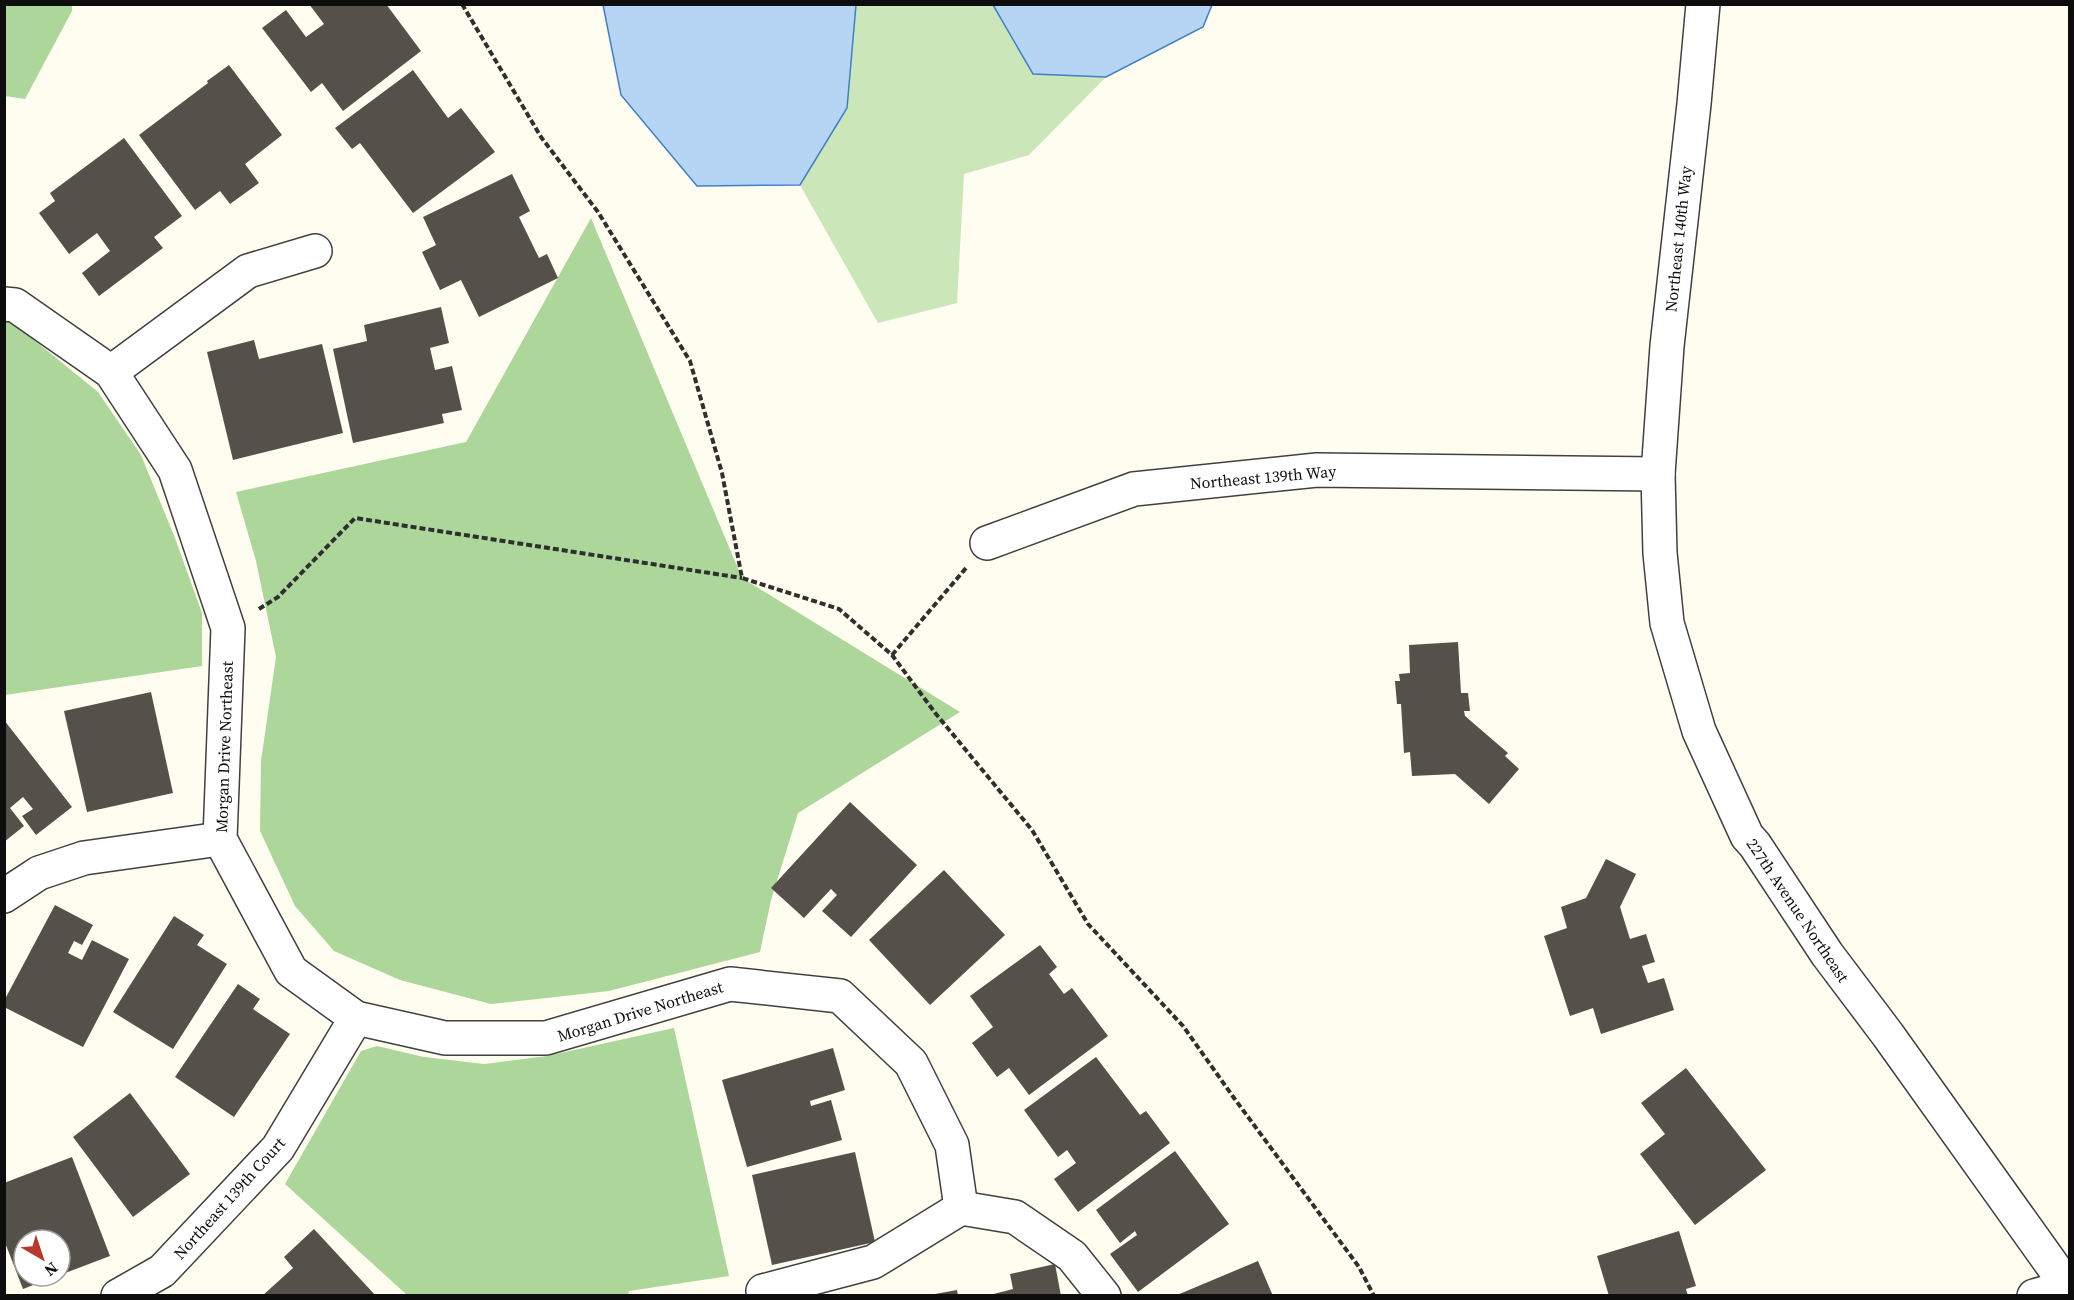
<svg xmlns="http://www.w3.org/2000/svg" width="2074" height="1300" font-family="'Source Serif 4',serif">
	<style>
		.green { fill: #cbe7ba }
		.forest { fill: #add79a }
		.water { fill: #b6d4f3; stroke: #407fc7; stroke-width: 1.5 }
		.building { fill: #56504a }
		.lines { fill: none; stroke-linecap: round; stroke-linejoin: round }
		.minor-casing { stroke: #404040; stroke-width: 36 }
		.path { stroke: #2f2f2f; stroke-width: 4; stroke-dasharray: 6 3; stroke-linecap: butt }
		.minor { stroke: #fff; stroke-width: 33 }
		.labels { text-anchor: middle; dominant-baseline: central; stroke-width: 6; stroke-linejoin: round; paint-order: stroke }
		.street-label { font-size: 16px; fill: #0d0d0d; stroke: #fff }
	</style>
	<rect width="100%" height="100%" fill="#fefdef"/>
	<path class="green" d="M856 5H993L1033 74 1106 77 1029 155 964 174 957 303 878 323 800 185 847 108Z"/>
	<g class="forest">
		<path d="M4 5H72V11L25 99 5 96Z"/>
		<path d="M591 218 742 578 960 712 798 813 771 900 760 952 609 991 491 1004 400 980 334 951 295 906 260 831 261 761 276 657 256 561 236 492 466 442Z"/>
		<path d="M4 321 12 322 98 392 141 455 175 538 202 613V666L5 695Z"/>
		<path d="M674 1028 729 1276 629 1291 628 1295H407L285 1184 361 1051 377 1046 424 1057 484 1064 547 1056Z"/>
	</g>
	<g class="water">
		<path d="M603 5H856L847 108 800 185 697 186 621 95Z"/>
		<path d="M993 5H1212L1203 27 1106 77 1033 74Z"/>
	</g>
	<g class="building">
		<path d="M309 4H386L421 51 343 111 322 83 311 92 262 28 286 10 306 37 324 24Z"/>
		<path d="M229 65 282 135 245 164 259 183 230 204 220 191 195 210 139 135 208 83 207 81Z"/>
		<path d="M413 70 448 118 461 108 495 152 413 213 360 143 352 149 335 128Z"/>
		<path d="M124 138 182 216 154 237 163 248 99 296 82 273 110 251 97 233 69 254 39 213 55 201 50 193Z"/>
		<path d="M512 174 530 211 519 217 539 258 547 254 558 278 479 317 461 280 440 290 422 252 436 245 423 217Z"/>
		<path d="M441 307 449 343 430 348 435 370 452 366 462 410 442 414 444 423 353 443 333 349 367 341 364 325Z"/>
		<path d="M254 340 259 359 322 344 343 433 233 460 207 352Z"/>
		<path d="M1458 642 1461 693H1468L1470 711H1464L1465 716 1508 753 1505 756 1519 769 1489 804 1455 774 1412 776 1410 752 1404 753 1401 704H1397L1395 681H1400L1399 674 1410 673 1409 645Z"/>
		<path d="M151 692 173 793 87 812 64 711Z"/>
		<path d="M4 720 72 807 36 835 22 816 33 809 23 797 10 808 24 826 4 842Z"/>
		<path d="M850 802 917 865 851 937 822 911 837 895 831 889 804 918 771 888Z"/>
		<path d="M1606 859 1636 874 1620 907 1630 939 1646 934 1655 962 1642 966 1648 983 1664 978 1674 1010 1601 1034 1593 1008 1570 1016 1544 936 1567 928 1561 907 1586 898Z"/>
		<path d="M944 870 1005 935 930 1005 869 940Z"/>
		<path d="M55 905 93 925 82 945 74 941 68 953 82 960 92 940 129 959 83 1047 4 1007V1001Z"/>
		<path d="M174 916 204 935 197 945 227 964 173 1049 113 1012Z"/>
		<path d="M1040 945 1057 967 1049 974 1064 994 1072 988 1108 1036 1029 1095 1009 1068 997 1077 972 1043 993 1027 970 996Z"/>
		<path d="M238 984 260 999 253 1009 290 1034 234 1117 175 1077Z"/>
		<path d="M833 1048 845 1090 810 1101 811 1106 831 1100 842 1140 747 1167 722 1080Z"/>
		<path d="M1096 1057 1140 1115 1146 1111 1170 1143 1078 1212 1054 1179 1076 1163 1067 1150 1058 1157 1024 1110Z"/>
		<path d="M1686 1068 1766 1170 1695 1225 1640 1154 1665 1134 1641 1103Z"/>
		<path d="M130 1093 190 1174 133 1217 73 1137Z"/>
		<path d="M1175 1151 1229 1224 1138 1292 1110 1254 1137 1235 1135 1231 1120 1243 1096 1210Z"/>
		<path d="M855 1152 875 1242 772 1265 752 1175Z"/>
		<path d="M72 1157 110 1256 60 1275V1240H24V1276H56L23 1289 4 1240V1183Z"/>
		<path d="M314 1229 376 1296H262L293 1268 284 1257Z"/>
		<path d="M1679 1231 1696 1286 1686 1289 1688 1296H1609L1597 1256Z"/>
		<path d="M1258 1261 1273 1296H1177V1295Z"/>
		<path d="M1055 1264 1061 1296H986L1013 1289 1010 1274Z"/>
		<path d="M957 1290 958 1296H935V1294Z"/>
	</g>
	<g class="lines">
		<defs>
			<g id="minor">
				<path d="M1703 4 1694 104 1667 346 1658 474 1660 553 1667 623 1699 731 1747 836 1755 845 1827 954 1888 1035 2070 1290"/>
				<path d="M4 304 15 305 111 372 175 470 228 628 220 839 291 971 356 1018 445 1038H546L730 984 840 996 911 1063 952 1145 961 1208"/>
				<path d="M111 372 248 271 315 251"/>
				<path d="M987 543 1134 489 1317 470 1658 474"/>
				<path d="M4 896 39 873 84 858 220 839"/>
				<path d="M763 1291 873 1262 961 1208 1015 1217 1072 1256 1104 1296"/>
				<path d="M118 1296 162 1271 278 1148 356 1018"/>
				<path d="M2034 1296 2070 1286"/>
			</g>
		</defs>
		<use href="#minor" class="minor-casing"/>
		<g class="path">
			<path d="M462 4 541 137 598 212 690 361 722 473 742 578 839 609 892 655 936 714 1032 830 1088 924 1183 1026 1234 1098 1359 1267 1374 1296"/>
			<path d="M259 609 278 597 355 518 742 578"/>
			<path d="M892 655 966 568"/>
		</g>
		<use href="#minor" class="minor"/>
	</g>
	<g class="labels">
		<g class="street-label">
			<text transform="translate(1678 239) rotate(-84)">Northeast 140th Way</text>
			<text transform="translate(1263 477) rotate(-5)">Northeast 139th Way</text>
			<text transform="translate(224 747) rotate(-88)">Morgan Drive Northeast</text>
			<text transform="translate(1798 910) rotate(56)">227th Avenue Northeast</text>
			<text transform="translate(640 1011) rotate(-17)">Morgan Drive Northeast</text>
			<text transform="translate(229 1198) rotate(-48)">Northeast 139th Court</text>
		</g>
	</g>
	<rect width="2074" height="1300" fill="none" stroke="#0d0d0d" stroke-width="12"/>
	<g transform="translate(42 1258) rotate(141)"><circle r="28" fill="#ffffff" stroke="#9e9e9e" stroke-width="1.5"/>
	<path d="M0-4.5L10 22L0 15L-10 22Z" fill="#b8382b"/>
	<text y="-9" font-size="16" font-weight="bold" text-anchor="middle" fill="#0d0d0d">N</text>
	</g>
</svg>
